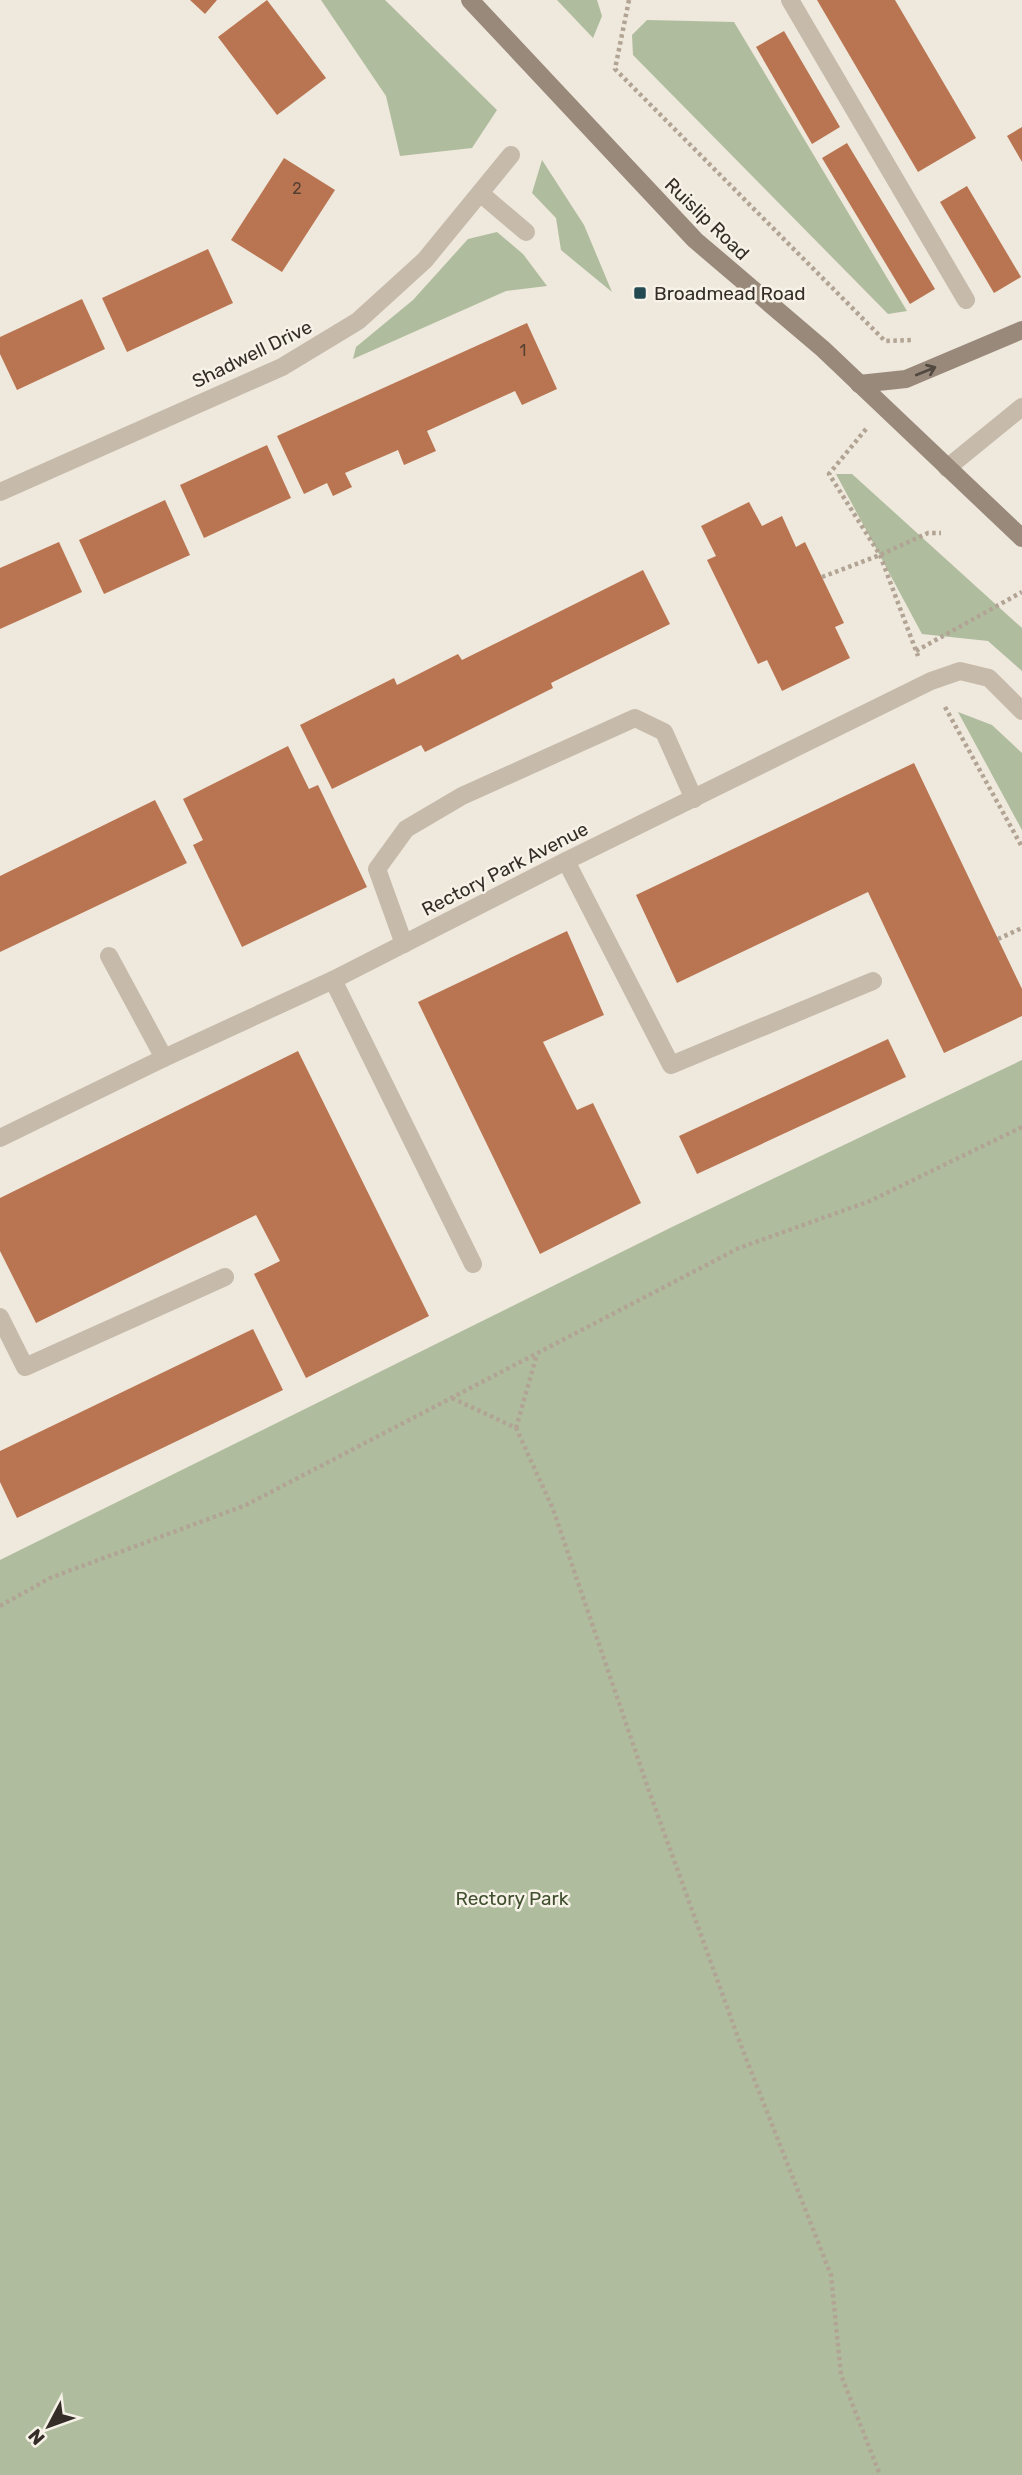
<svg xmlns="http://www.w3.org/2000/svg" width="1022" height="2475" font-family="Rubik,sans-serif">
	<style>
		.green { fill: #afbd9e }
		.building { fill: #b97551 }
		.lines { fill: none; stroke-linecap: round; stroke-linejoin: round }
		.path { stroke: #b2a494; stroke-width: 4.5; stroke-dasharray: 3.5 3.5; stroke-linecap: butt }
		.service { stroke: #c6baaa; stroke-width: 18 }
		.minor { stroke: #c6baaa; stroke-width: 18 }
		.secondary { stroke: #99897b; stroke-width: 18 }
		.oneway { stroke: #524941 }
		.poi-dot { fill: #234951; stroke: #f7f2e8; stroke-width: 2.5 }
		.labels { text-anchor: middle; dominant-baseline: central; stroke-width: 5; stroke-linejoin: round; paint-order: stroke }
		.number-label { font-size: 16px; fill: #553f32 }
		.street-label { font-size: 19px; fill: #342d28; stroke: #f7f2e8 }
		.poi-label { font-size: 19px; fill: #342d28; stroke: #f7f2e8; text-anchor: start }
		.park-label { font-size: 19px; fill: #40502f; stroke: #f7f2e8 }
	</style>
	<rect width="100%" height="100%" fill="#efe8dc"/>
	<g class="green">
		<path d="M321 0H385L497 110 472 148 400 156 386 96Z"/>
		<path d="M557 0H597L602 16 593 38Z"/>
		<path d="M647 20 734 22 907 311 888 314 633 55 632 35Z"/>
		<path d="M542 160 584 225 612 292 561 250 556 218 532 193Z"/>
		<path d="M497 232 523 254 547 286 506 291 353 359 356 347 413 300 468 239Z"/>
		<path d="M836 474H852L1022 628V671L988 641 922 634Z"/>
		<path d="M958 712 992 725 1022 753V830Z"/>
		<path d="M1022 1060V2475H0V1560L672 1227Z"/>
	</g>
	<g class="building">
		<path d="M190 0H217L205 14Z"/>
		<path d="M267 0 326 78 277 115 218 37Z"/>
		<path d="M817 0H895L976 138 918 172Z"/>
		<path d="M784 31 840 127 812 144 756 47Z"/>
		<path d="M1022 127V162L1007 136Z"/>
		<path d="M847 143 935 289 910 304 822 158Z"/>
		<path d="M284 158 335 190 282 272 231 240Z"/>
		<path d="M967 186 1021 277 994 293 940 202Z"/>
		<path d="M208 249 233 303 127 352 102 298Z"/>
		<path d="M82 299 105 349 17 390 0 354V337Z"/>
		<path d="M527 323 557 389 522 405 515 391 427 431 436 451 404 465 398 450 345 473 352 487 333 496 327 483 304 494 277 436Z"/>
		<path d="M267 445 291 498 204 538 180 485Z"/>
		<path d="M165 500 190 555 104 594 79 540Z"/>
		<path d="M749 502 762 526 782 516 796 547 805 542 844 623 835 627 850 658 782 691 767 660 758 664 707 560 716 556 701 526Z"/>
		<path d="M59 542 82 592 0 629V568Z"/>
		<path d="M643 570 670 624 551 683 553 688 425 752 421 745 332 789 300 725 394 678 397 685 458 654 462 660Z"/>
		<path d="M288 746 309 789 318 785 367 887 242 947 193 845 203 840 183 799Z"/>
		<path d="M914 763 1022 989V1016L944 1053 868 892 677 983 636 895Z"/>
		<path d="M155 800 187 863 0 952V876Z"/>
		<path d="M567 931 604 1015 543 1042 577 1110 593 1103 641 1203 540 1254 418 1002Z"/>
		<path d="M888 1039 906 1077 697 1174 679 1136Z"/>
		<path d="M298 1051 429 1316 306 1378 254 1274 280 1261 256 1215 36 1323 0 1251V1198Z"/>
		<path d="M253 1329 283 1390 17 1518 0 1482V1451Z"/>
	</g>
	<g class="lines">
		<g class="path">
			<path d="M629 0 615 69 885 341 913 340"/>
			<path d="M866 429 829 474 880 555 918 656"/>
			<path d="M822 577 880 555 928 533H941"/>
			<path d="M916 651 1022 592"/>
			<path d="M945 707 1022 847"/>
			<path d="M998 939 1022 928"/>
			<path d="M452 1398 516 1428 553 1509 649 1791 740 2043 831 2275 841 2375 880 2475"/>
			<path d="M516 1428 537 1354"/>
			<path d="M0 1606 50 1578 246 1505 739 1248 870 1201 1022 1127"/>
		</g>
		<g class="service">
			<path d="M790 0 966 300"/>
			<path d="M566 861 671 1065 873 981"/>
			<path d="M404 944 377 869 406 829 462 796 635 718 664 732 694 799"/>
			<path d="M109 956 164 1058"/>
			<path d="M333 980 473 1264"/>
			<path d="M0 1317 25 1367 225 1277"/>
		</g>
		<g class="minor">
			<path d="M480 193 526 232"/>
			<path d="M947 468 1022 407"/>
			<path d="M0 492 282 367 358 321 425 260 511 155"/>
			<path d="M0 1138 164 1058 333 980 566 861 931 681 960 671 989 678 1022 711"/>
		</g>
		<g class="secondary">
			<path d="M470 0 695 240 823 349 1022 538"/>
			<path d="M859 384 906 379 1022 330"/>
		</g>
	</g>
	<defs><path id="oneway-shaft" d="M-6 0H5M1.5-3L5.5 0L1.5 3" fill="none" stroke-width="1.6" stroke-linecap="round" stroke-linejoin="round" transform="scale(1.75)"/></defs>
	<use class="oneway" href="#oneway-shaft" transform="translate(926 371) rotate(-22)"/>
	<rect class="poi-dot" x="633" y="286" width="14" height="14" rx="3.5"/>
	<g class="labels">
		<g class="number-label">
			<text x="297" y="188">2</text>
			<text x="523" y="350">1</text>
		</g>
		<g class="street-label">
			<text transform="translate(707 219) rotate(44)">Ruislip Road</text>
			<text transform="translate(252 354) rotate(-26)">Shadwell Drive</text>
			<text transform="translate(505 869) rotate(-27)">Rectory Park Avenue</text>
		</g>
		<g class="poi-label">
			<text x="654" y="293">Broadmead Road</text>
		</g>
		<g class="park-label">
			<text x="512" y="1898">Rectory Park</text>
		</g>
	</g>
	<g transform="translate(49 2426) rotate(229)" stroke="#f7f2e8" stroke-width="5" paint-order="stroke">
	<path d="M0-5L12 26L0 18L-12 26Z" fill="#342d28"/>
	<text y="-10" font-size="19" font-weight="bold" text-anchor="middle" fill="#342d28">N</text>
	</g>
</svg>
